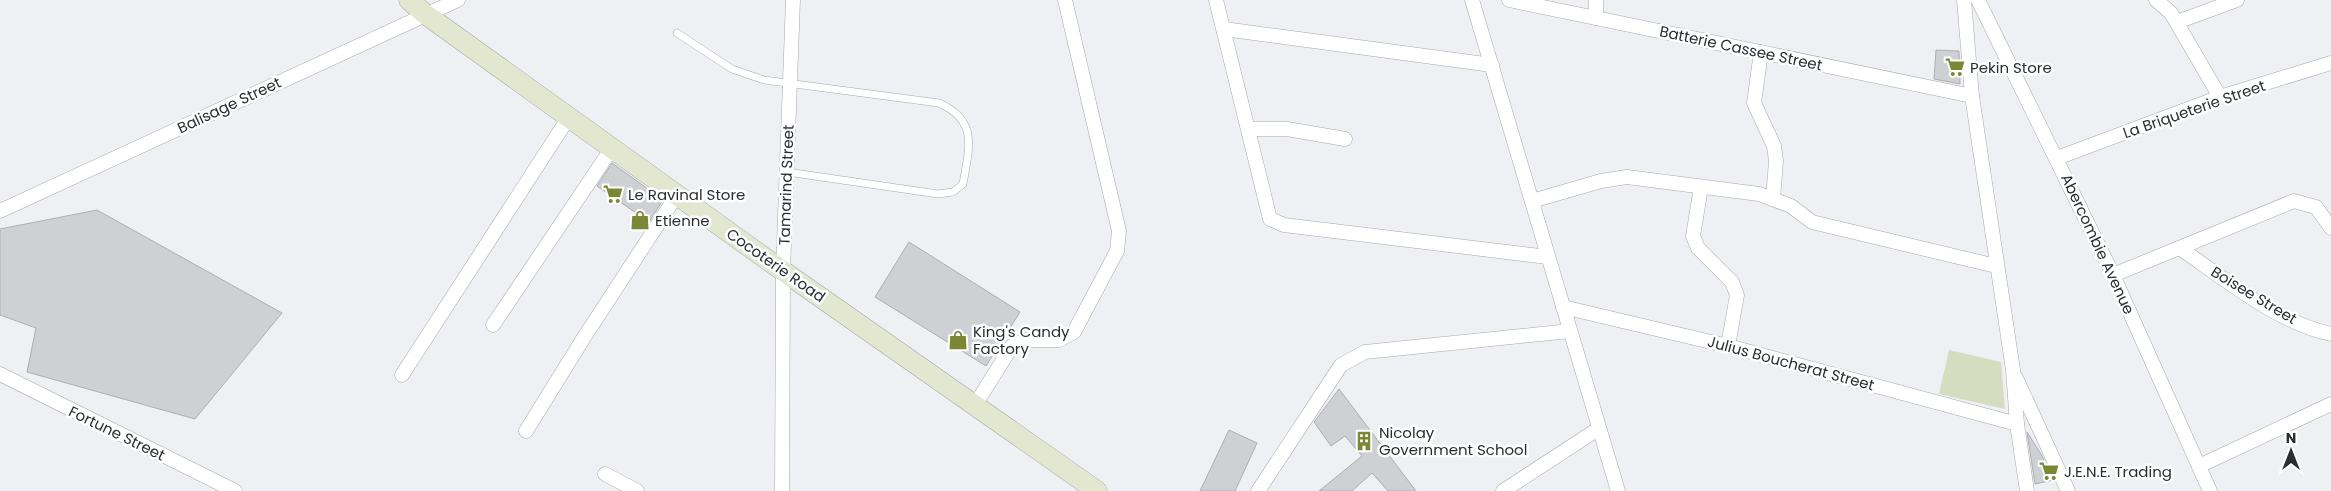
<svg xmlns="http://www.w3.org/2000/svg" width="2331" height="491" font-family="Poppins,sans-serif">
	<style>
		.green { fill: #d6dcc0 }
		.building { fill: #ced0d3; stroke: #adaeb1 }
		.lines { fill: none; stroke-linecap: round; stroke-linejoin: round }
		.lane-casing { stroke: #a7a8ab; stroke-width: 8 }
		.street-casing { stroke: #a7a8ab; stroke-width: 15 }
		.secondary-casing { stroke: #a7a8ab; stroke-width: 21 }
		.lane { stroke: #fff; stroke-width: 7 }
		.street { stroke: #fff; stroke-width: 14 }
		.secondary { stroke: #e3e7d0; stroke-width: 20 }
		.labels { text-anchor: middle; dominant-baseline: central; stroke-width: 5; stroke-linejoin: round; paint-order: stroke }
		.street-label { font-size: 15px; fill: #2d2d2f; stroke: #fdfeff }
		.poi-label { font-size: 15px; fill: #2d2d2f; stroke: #fdfeff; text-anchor: start }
	</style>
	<rect width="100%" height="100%" fill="#eff0f3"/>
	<path class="green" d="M1949 350 2001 362 2005 409 1939 394Z"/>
	<g class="building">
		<path d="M1936 50 1959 51 1960 84 1934 79Z"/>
		<path d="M612 163 663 200 649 222 597 186Z"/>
		<path d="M97 210 282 313 195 419 27 372 36 328 0 315V229Z"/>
		<path d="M909 242 1020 312 986 366 875 297Z"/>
		<path d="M1339 389 1416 491H1388L1372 473 1352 491H1319L1362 456 1345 436 1331 446 1314 422Z"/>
		<path d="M1229 430 1257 443 1235 491H1200Z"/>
		<path d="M2027 432 2041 454 2054 480 2035 484Z"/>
	</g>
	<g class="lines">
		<defs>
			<path id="lane" d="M677 33 732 69 764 80 939 103C979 121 969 148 963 184L953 192 938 194 787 172"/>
			<g id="street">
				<path d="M1216 0 1270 219 1284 225 1548 257"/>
				<path d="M1472 0 1618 491"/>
				<path d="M1509 0 1972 96"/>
				<path d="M1596 0V18"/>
				<path d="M1964 0 1972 96 2013 370 2017 424 2027 491"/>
				<path d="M1978 0 2113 275 2210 491"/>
				<path d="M2156 0 2171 13 2220 97"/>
				<path d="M2177 22 2237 0"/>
				<path d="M1224 29 1492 65"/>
				<path d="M1761 52 1754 103 1774 146 1776 161 1773 199"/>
				<path d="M1249 129H1287L1345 139"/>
				<path d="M2057 158 2220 97 2331 63"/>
				<path d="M1701 187 1693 236 1698 248 1732 282 1737 295 1728 346"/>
				<path d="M1532 201 1601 181 1627 177 1759 194 1791 206 1812 222 1996 266"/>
				<path d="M0 211 458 0"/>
				<path d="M2181 249C2225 279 2278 323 2331 334"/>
				<path d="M2113 275 2294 201 2316 207 2331 228"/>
				<path d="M1563 307 1728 346 2017 424"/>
				<path d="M493 325 612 148"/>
				<path d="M0 374 235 491"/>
				<path d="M402 375 569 117"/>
				<path d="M2016 378 2068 491"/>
				<path d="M975 405 1012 346 1026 340H1059L1074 332 1117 251 1119 231 1065 0"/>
				<path d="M526 431 583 339 677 195"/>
				<path d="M2199 466 2331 404"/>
				<path d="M605 474 637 491"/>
				<path d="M782 491 783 271 793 0"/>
				<path d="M1258 491 1341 365 1365 352 1570 331"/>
				<path d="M1503 491 1598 429"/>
			</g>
			<path id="secondary" d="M409 0 425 14 783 271 1097 491"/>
		</defs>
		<use href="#lane" class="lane-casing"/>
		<use href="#street" class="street-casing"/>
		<use href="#secondary" class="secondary-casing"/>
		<use href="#lane" class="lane"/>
		<use href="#street" class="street"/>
		<use href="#secondary" class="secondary"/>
	</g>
	<defs>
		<symbol id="supermarket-bare" viewBox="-9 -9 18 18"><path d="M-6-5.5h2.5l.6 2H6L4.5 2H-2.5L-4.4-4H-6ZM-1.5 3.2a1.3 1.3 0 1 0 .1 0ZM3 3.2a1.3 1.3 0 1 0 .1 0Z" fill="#7b8734" stroke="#fdfeff" stroke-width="2.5" paint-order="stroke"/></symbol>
		<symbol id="shop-bare" viewBox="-9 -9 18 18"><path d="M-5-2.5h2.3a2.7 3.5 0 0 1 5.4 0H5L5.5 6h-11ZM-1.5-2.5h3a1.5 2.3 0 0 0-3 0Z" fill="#7b8734" stroke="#fdfeff" stroke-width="2.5" paint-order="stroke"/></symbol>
		<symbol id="building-bare" viewBox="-9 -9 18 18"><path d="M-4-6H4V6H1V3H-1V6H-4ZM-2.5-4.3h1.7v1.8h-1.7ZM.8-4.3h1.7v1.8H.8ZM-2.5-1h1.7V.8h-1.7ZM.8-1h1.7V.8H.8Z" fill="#7b8734" stroke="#fdfeff" stroke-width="2.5" paint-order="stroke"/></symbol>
	</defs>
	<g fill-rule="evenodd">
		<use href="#supermarket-bare" x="1941" y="53" width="28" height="28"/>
		<use href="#supermarket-bare" x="599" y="180" width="28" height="28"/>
		<use href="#shop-bare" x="626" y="206" width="28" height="28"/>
		<use href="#shop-bare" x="944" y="326" width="28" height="28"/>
		<use href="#building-bare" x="1350" y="427" width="28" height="28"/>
		<use href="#supermarket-bare" x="2035" y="457" width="28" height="28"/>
	</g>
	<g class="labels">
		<g class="street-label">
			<text transform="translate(1741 48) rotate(12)">Batterie Cassee Street</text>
			<text transform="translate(229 105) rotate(-25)">Balisage Street</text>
			<text transform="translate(2194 109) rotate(-19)">La Briqueterie Street</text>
			<text transform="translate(786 185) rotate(-88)">Tamarind Street</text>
			<text transform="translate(2098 244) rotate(65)">Abercombie Avenue</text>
			<text transform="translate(776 265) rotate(35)">Cocoterie Road</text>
			<text transform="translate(2254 295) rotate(31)">Boisee Street</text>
			<text transform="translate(1791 363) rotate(15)">Julius Boucherat Street</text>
			<text transform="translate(117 433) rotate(26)">Fortune Street</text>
		</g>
		<g class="poi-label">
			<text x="1970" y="67">Pekin Store</text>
			<text x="628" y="194">Le Ravinal Store</text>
			<text x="655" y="220">Etienne</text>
			<text x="973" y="331">King's Candy<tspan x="973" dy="17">Factory</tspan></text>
			<text x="1379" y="432">Nicolay<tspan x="1379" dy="17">Government School</tspan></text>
			<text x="2064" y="471">J.E.N.E. Trading</text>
		</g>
	</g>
	<g transform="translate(2291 451)" stroke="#fdfeff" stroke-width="4" paint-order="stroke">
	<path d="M0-4L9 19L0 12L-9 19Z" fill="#2d2d2f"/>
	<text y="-8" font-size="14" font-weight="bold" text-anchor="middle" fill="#2d2d2f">N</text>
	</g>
</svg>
